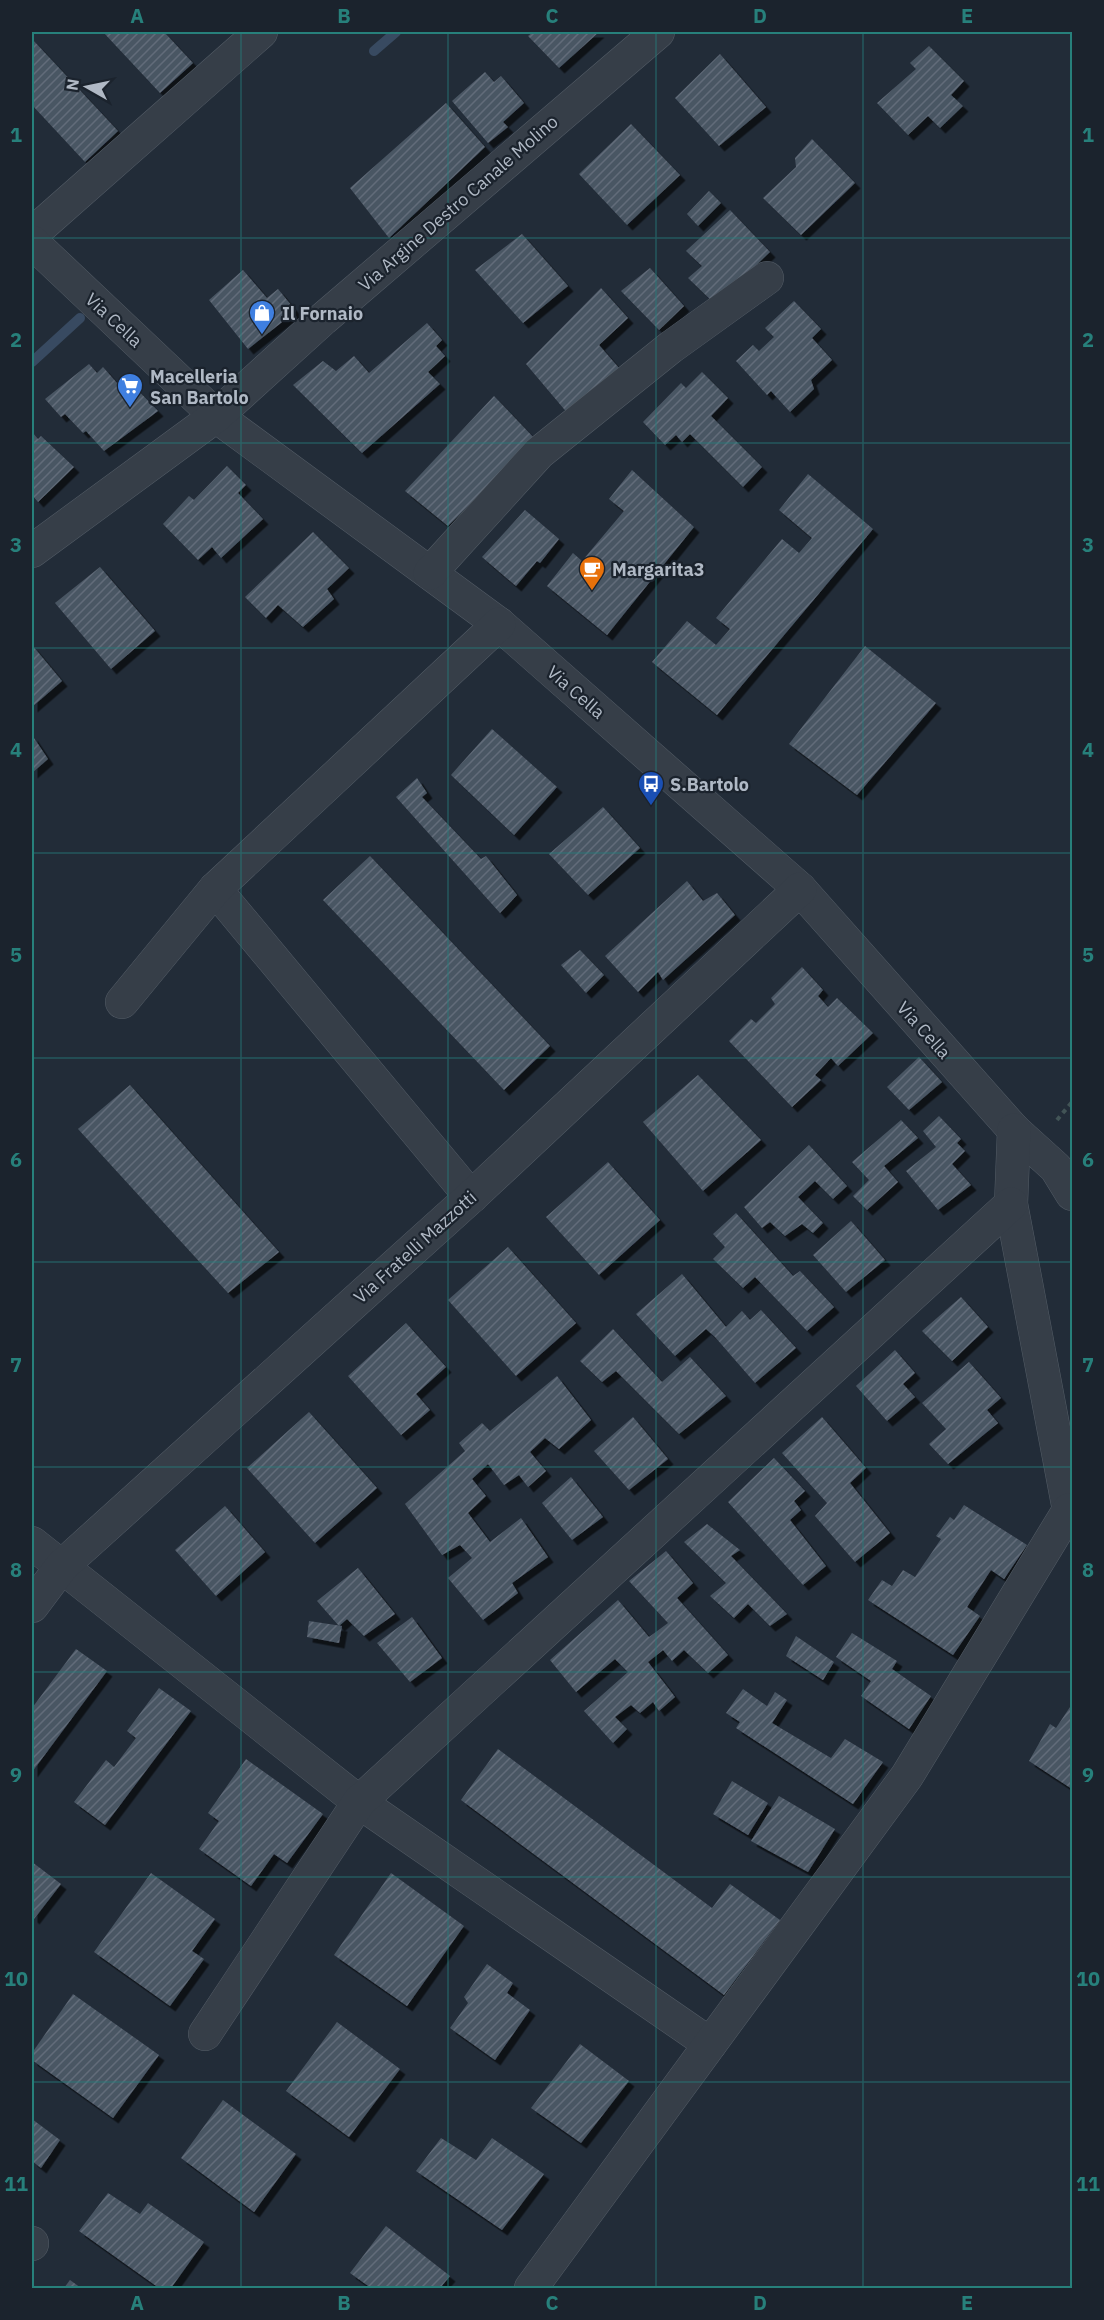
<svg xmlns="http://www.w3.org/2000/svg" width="1104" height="2320" font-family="'IBM Plex Sans',sans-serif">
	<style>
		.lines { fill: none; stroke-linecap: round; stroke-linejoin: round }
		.stream { stroke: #384a61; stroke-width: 10 }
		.building { fill: url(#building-hatch); filter: url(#shadow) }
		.minor-casing { stroke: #535c66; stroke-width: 34 }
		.path { stroke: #425456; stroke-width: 4; stroke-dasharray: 4.5 4.5; stroke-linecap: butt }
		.minor { stroke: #363e48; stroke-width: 33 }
		.grid { fill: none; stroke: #27807b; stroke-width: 1.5; stroke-opacity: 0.55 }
		.labels { text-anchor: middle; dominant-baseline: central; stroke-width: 4.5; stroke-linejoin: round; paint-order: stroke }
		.street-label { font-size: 18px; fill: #b0b9c5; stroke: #1b232d }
		.poi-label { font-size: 18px; font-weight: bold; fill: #b0b9c5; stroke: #1b232d; text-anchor: start }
		.neatline { fill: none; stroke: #27807b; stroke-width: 2 }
		.grid-label { font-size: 20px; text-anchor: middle; font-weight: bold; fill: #27807b }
	</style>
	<defs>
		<pattern id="building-hatch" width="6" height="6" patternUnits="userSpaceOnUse" patternTransform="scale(1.5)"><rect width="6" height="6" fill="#4a5664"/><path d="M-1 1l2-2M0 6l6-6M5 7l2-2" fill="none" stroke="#626c79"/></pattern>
		<filter id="shadow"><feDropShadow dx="5.5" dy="5.5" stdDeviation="0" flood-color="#0009"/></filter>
	</defs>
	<rect width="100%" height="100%" fill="#222c38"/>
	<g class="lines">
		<g class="stream">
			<path d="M374 51 396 32"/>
			<path d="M32 362 80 318"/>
		</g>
	</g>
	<g class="building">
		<path d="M103 32H164L193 63 160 93Z"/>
		<path d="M533 32H599L559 68 528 36Z"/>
		<path d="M32 39 118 131 85 162 32 105Z"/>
		<path d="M929 46 964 81 951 95 963 106 940 128 928 116 908 135 877 103 916 69 910 63Z"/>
		<path d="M720 54 766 107 719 146 675 98Z"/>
		<path d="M485 72 494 82 501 76 524 103 503 122 508 127 488 143 452 101Z"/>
		<path d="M446 103 485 147 389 238 350 188Z"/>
		<path d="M631 124 680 175 627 225 579 174Z"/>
		<path d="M812 139 855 183 801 235 763 198 796 167 795 158Z"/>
		<path d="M709 191 721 203 698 226 687 214Z"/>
		<path d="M730 210 770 252 715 304 688 278 702 266 686 251Z"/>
		<path d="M522 234 568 286 523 323 475 270Z"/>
		<path d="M650 268 684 306 659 330 621 291Z"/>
		<path d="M243 270 267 298 278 289 296 311 248 349 209 300Z"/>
		<path d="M601 288 628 318 599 345 619 368 569 415 526 364Z"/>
		<path d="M794 301 821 329 812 338 832 360 811 380 814 389 790 412 771 391 767 395 736 361 753 345 759 351 774 337 765 328Z"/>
		<path d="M427 323 442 340 436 346 445 356 428 372 440 384 362 453 293 385 323 361 336 371 354 356 369 373Z"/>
		<path d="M89 364 97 373 103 367 117 383 125 377 158 411 104 451 86 431 83 433 65 414 61 417 45 399Z"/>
		<path d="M702 372 728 398 711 416 762 467 743 487 690 434 682 442 676 435 665 445 643 422 681 383 686 388Z"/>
		<path d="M494 396 535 439 448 526 405 491Z"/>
		<path d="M32 432 38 439 41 436 74 467 38 502 32 495Z"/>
		<path d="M227 466 246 485 238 493 263 519 221 558 212 547 198 560 163 524 189 496 194 500Z"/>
		<path d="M632 470 694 527 607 635 547 586 573 553 582 561 624 511 609 499Z"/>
		<path d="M808 474 873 529 717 715 652 662 687 621 716 645 730 629 716 618 782 539 799 553 812 538 779 510Z"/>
		<path d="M525 510 559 539 540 563 537 561 516 586 482 557Z"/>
		<path d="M313 532 349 568 327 589 334 599 303 627 278 605 266 618 245 597Z"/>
		<path d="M100 567 155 631 111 669 55 603Z"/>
		<path d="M32 645 62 681 32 707Z"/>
		<path d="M865 646 936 703 857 795 789 744Z"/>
		<path d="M492 729 557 787 514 835 451 775Z"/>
		<path d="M32 735 48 759 32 773Z"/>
		<path d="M417 778 427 793 422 797 481 859 486 856 517 895 500 913 396 797Z"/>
		<path d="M603 807 640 848 588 895 549 854Z"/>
		<path d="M370 856 550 1046 504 1090 323 900Z"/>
		<path d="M687 881 703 901 717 893 735 915 663 980 658 972 638 992 605 956Z"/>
		<path d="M580 950 604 975 586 993 561 965Z"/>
		<path d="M802 967 823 990 818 996 828 1007 837 998 873 1033 838 1066 831 1058 815 1075 821 1080 792 1107 729 1041 751 1019 756 1023 775 1004 771 998Z"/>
		<path d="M919 1057 942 1082 909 1110 887 1087Z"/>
		<path d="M698 1075 761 1140 703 1191 643 1122Z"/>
		<path d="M130 1085 279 1252 228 1293 78 1129Z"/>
		<path d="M939 1116 961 1139 957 1143 965 1151 952 1164 971 1185 938 1210 906 1171 936 1147 923 1131Z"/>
		<path d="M901 1120 918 1138 884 1166 898 1182 867 1210 853 1196 869 1180 852 1162Z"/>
		<path d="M809 1145 847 1186 833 1199 815 1181 798 1197 823 1223 813 1233 802 1224 785 1236 770 1222 762 1228 744 1207Z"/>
		<path d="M608 1162 660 1220 599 1275 546 1217Z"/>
		<path d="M736 1213 793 1276 800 1271 834 1307 807 1331 755 1277 743 1288 713 1259 725 1247 713 1234Z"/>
		<path d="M851 1221 885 1260 846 1292 813 1255Z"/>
		<path d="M508 1247 576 1323 516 1376 448 1300Z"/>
		<path d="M682 1274 726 1327 742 1311 750 1320 761 1310 796 1348 755 1383 715 1337 706 1329 675 1356 636 1314Z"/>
		<path d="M961 1297 988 1327 952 1361 922 1331Z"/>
		<path d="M406 1323 446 1367 416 1394 430 1410 401 1435 348 1376Z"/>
		<path d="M613 1329 662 1382 690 1357 726 1396 679 1434 616 1371 602 1382 580 1361Z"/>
		<path d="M895 1350 915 1373 903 1384 915 1397 887 1421 856 1386Z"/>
		<path d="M969 1362 1001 1398 987 1410 998 1423 948 1464 929 1444 946 1429 922 1403Z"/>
		<path d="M557 1376 591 1420 559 1449 545 1438 530 1452 546 1471 528 1487 519 1475 504 1485 488 1464 472 1479 486 1496 468 1513 490 1542 521 1518 548 1557 512 1583 518 1593 483 1620 448 1578 472 1558 460 1545 442 1555 405 1504 465 1451 459 1443 482 1423 490 1431Z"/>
		<path d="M309 1412 377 1488 315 1543 247 1468Z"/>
		<path d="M633 1417 668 1459 629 1490 594 1451Z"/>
		<path d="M822 1417 866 1468 850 1483 890 1533 855 1562 815 1516 827 1503 782 1453Z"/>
		<path d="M774 1458 805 1491 794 1501 801 1510 790 1520 826 1566 803 1585 728 1502Z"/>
		<path d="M571 1477 603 1517 572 1540 542 1503Z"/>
		<path d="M964 1505 1027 1545 1004 1579 991 1570 967 1607 980 1616 953 1655 868 1600 882 1580 892 1586 903 1570 915 1577 941 1539 936 1536 950 1517 954 1520Z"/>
		<path d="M225 1506 265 1552 216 1596 175 1550Z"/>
		<path d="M707 1524 740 1550 731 1556 787 1614 770 1626 748 1604 734 1618 710 1596 726 1583 684 1542Z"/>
		<path d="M666 1551 693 1583 677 1598 728 1655 708 1673 684 1650 672 1661 663 1650 648 1662 675 1697 659 1711 653 1702 640 1713 631 1705 615 1717 627 1729 613 1743 584 1711 628 1672 615 1659 576 1692 550 1660 618 1600 649 1637 668 1623 629 1581Z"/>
		<path d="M358 1568 395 1614 364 1636 347 1619 339 1626 317 1601Z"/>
		<path d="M412 1617 442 1658 410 1682 377 1643Z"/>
		<path d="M309 1621 342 1626 339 1643 307 1637Z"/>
		<path d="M852 1633 897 1661 892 1669 931 1696 909 1729 861 1696 871 1681 836 1657Z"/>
		<path d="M796 1636 834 1662 823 1680 786 1656Z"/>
		<path d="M76 1649 107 1671 32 1772V1708Z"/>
		<path d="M159 1688 191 1711 105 1825 74 1802 106 1760 114 1767 136 1738 127 1731Z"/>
		<path d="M743 1689 767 1706 775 1692 787 1700 772 1723 831 1758 845 1739 883 1762 853 1804 736 1728 740 1722 726 1713Z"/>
		<path d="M1072 1704V1789L1029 1761 1050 1724 1056 1728Z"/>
		<path d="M498 1749 712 1908 730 1884 780 1920 724 1995 461 1800Z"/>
		<path d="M246 1759 323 1814 287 1863 274 1854 251 1886 199 1849 219 1821 208 1813Z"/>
		<path d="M732 1781 768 1803 748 1835 713 1814Z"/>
		<path d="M779 1796 835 1829 808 1872 751 1841Z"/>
		<path d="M32 1862 61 1884 34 1919 32 1917Z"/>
		<path d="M151 1873 215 1919 192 1951 204 1959 170 2006 94 1952Z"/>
		<path d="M391 1873 464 1926 407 2006 334 1955Z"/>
		<path d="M487 1964 513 1983 507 1993 530 2010 495 2060 450 2028 468 2003 464 1997Z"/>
		<path d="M73 1994 159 2055 113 2118 32 2060V2053Z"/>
		<path d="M337 2022 400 2069 349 2137 286 2091Z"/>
		<path d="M580 2044 629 2081 581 2143 531 2108Z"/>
		<path d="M223 2100 296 2154 254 2212 181 2158Z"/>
		<path d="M32 2119 60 2140 41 2168 32 2161Z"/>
		<path d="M441 2138 476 2160 492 2138 544 2174 502 2230 416 2171Z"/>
		<path d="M108 2193 140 2214 148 2203 204 2242 171 2288H159L79 2231Z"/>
		<path d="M386 2226 450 2276 440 2288H371L350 2273Z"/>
		<path d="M70 2280 81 2288H64Z"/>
	</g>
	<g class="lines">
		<defs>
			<g id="minor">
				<path d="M32 234 261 32"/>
				<path d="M32 242 216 416 499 624 800 889 1014 1130 1056 1168 1072 1194"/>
				<path d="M32 551 216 416 323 319 658 32"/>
				<path d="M430 573 539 453 671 347 767 278"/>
				<path d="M215 889 471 1197"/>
				<path d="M122 1002 215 889 499 624"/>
				<path d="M1014 1130 1011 1204 1069 1510 1072 1514"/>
				<path d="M32 1543 359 1802 710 2044"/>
				<path d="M32 1606 62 1566 471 1197 800 889"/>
				<path d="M205 2034 359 1802 1011 1204"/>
				<path d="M32 2243V2244"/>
				<path d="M531 2288 907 1776 1069 1510"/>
			</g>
		</defs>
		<use href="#minor" class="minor-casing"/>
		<path class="path" d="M1057 1120 1072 1102"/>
		<use href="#minor" class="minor"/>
	</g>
	<path class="grid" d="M241 32V2288M448 32V2288M656 32V2288M863 32V2288M32 238H1072M32 443H1072M32 648H1072M32 853H1072M32 1058H1072M32 1262H1072M32 1467H1072M32 1672H1072M32 1877H1072M32 2082H1072"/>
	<defs>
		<symbol id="shop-pin" viewBox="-11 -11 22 30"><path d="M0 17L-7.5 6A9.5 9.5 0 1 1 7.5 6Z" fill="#3f7fe0" stroke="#1b232d"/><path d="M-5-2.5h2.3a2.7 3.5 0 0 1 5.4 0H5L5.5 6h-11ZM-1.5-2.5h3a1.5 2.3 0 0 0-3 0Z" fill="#fff"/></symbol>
		<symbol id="supermarket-pin" viewBox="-11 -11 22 30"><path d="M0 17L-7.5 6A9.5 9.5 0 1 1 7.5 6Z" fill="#3f7fe0" stroke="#1b232d"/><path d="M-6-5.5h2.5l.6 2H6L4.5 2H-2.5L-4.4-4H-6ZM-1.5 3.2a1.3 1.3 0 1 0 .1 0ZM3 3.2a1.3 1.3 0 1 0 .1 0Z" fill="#fff"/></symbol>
		<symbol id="cafe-pin" viewBox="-11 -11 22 30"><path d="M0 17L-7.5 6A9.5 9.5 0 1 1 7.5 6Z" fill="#e8710a" stroke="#1b232d"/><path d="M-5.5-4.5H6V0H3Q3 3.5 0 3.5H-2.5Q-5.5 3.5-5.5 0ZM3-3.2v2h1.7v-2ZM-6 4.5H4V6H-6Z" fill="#fff"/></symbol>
		<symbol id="bus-pin" viewBox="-11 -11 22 30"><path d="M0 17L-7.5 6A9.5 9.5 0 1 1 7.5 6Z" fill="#1a4fb4" stroke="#1b232d"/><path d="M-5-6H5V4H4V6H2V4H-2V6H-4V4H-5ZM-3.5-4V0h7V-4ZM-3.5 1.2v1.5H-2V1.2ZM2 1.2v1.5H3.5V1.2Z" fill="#fff"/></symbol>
	</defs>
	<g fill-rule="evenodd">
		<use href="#shop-pin" x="247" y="298" width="30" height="40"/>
		<use href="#supermarket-pin" x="115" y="371" width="30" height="40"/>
		<use href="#cafe-pin" x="577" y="554" width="30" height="40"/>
		<use href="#bus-pin" x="636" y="769" width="30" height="40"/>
	</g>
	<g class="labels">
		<g class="street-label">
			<text transform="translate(458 203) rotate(-41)">Via Argine Destro Canale Molino</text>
			<text transform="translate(114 320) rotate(43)">Via Cella</text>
			<text transform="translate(576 692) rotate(41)">Via Cella</text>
			<text transform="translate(924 1030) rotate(48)">Via Cella</text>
			<text transform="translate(415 1247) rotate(-42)">Via Fratelli Mazzotti</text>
		</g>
		<g class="poi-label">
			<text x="282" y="313">Il Fornaio</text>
			<text x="150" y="376">Macelleria<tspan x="150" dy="21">San Bartolo</tspan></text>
			<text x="612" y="569">Margarita3</text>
			<text x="670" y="784">S.Bartolo</text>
		</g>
	</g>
	<rect width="1104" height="2320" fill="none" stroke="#1b232d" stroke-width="66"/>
	<g transform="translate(87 87) rotate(279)" stroke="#1b232d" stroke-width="4.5" paint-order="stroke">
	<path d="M0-4.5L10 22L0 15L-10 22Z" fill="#b0b9c5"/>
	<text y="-9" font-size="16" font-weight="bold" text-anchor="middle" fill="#b0b9c5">N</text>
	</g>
	<rect x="33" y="33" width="1038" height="2254" class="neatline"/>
	<g class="grid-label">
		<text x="137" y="23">A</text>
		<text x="344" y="23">B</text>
		<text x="552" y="23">C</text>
		<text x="760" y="23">D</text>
		<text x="967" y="23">E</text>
		<text x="16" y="142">1</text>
		<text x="1088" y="142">1</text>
		<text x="16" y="347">2</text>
		<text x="1088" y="347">2</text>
		<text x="16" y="552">3</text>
		<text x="1088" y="552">3</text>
		<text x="16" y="757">4</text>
		<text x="1088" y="757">4</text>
		<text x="16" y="962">5</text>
		<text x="1088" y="962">5</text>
		<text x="16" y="1167">6</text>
		<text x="1088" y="1167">6</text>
		<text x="16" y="1372">7</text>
		<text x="1088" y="1372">7</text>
		<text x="16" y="1577">8</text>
		<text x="1088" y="1577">8</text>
		<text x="16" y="1782">9</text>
		<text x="1088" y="1782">9</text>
		<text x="16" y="1986">10</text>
		<text x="1088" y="1986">10</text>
		<text x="16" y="2191">11</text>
		<text x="1088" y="2191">11</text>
		<text x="137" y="2310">A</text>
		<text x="344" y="2310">B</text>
		<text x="552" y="2310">C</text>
		<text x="760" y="2310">D</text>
		<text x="967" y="2310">E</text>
	</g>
</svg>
